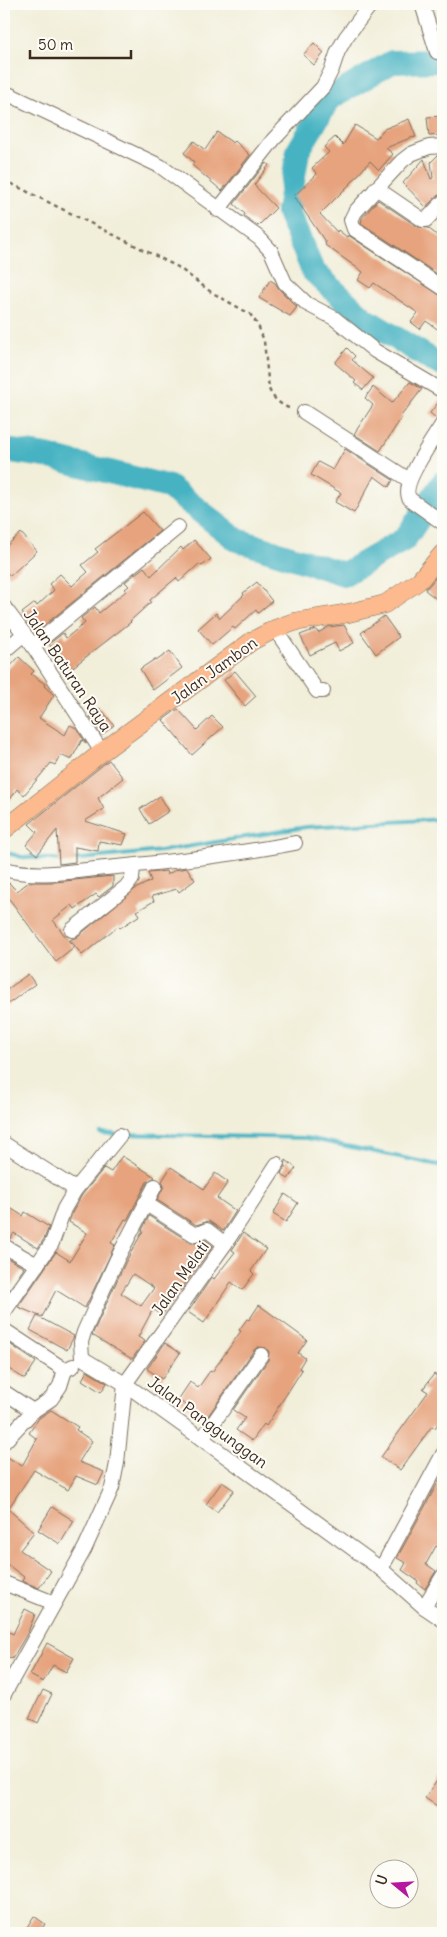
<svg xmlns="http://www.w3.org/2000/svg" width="447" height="1937" font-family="Delius,sans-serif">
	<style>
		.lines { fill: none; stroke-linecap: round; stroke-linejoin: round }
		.stream { stroke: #46b3c2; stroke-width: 4 }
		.river { stroke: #46b3c2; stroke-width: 24 }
		.building { fill: #e6a37d; fill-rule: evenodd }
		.minor-casing { stroke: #7b6f5f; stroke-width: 16 }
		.major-casing { stroke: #7b6f5f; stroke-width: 19 }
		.path { stroke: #7b6f5f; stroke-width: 2.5; stroke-dasharray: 4 4; stroke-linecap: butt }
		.minor { stroke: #fff; stroke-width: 14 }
		.major { stroke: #fcba8e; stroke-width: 18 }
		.labels { text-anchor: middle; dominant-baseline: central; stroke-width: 4; stroke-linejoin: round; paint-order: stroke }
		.street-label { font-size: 16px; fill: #3b2a1e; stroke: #fdfcf7 }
	</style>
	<rect width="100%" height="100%" fill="#fdfcf7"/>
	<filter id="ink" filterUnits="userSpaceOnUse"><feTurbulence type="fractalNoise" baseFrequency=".02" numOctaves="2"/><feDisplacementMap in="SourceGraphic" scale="10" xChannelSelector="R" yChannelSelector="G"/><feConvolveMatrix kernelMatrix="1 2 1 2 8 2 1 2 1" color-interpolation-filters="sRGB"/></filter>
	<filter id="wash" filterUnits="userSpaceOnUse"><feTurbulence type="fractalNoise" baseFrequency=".0096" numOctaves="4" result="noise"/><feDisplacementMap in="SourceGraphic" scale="20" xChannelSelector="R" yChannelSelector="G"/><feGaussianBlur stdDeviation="1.12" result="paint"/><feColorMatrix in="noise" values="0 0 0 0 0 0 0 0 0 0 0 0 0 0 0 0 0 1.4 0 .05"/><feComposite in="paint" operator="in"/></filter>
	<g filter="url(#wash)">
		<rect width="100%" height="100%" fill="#f1eed9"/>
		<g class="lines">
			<g class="stream">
				<path d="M4 852 22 857 63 860"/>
				<path d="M70 860 162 851 306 827 443 819"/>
				<path d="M100 1133 115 1134"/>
				<path d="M122 1134 307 1138 443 1166"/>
			</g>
			<g class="river">
				<path d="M443 61 392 62 329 99 298 151 288 212 313 271 365 319 432 360 443 365"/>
				<path d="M4 450 46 456 169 487 237 540 344 574 405 539 443 482"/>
			</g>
		</g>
		<g id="blocks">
			<g class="building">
				<path d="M314 43 324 53 314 65 303 55Z"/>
				<path d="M443 116V135L429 136 427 117Z"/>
				<path d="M409 119 416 137 410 138 386 148 393 154 379 170 370 161 352 182 320 214 337 232 338 230 347 237 348 235 443 297V333L426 321 420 329 411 322 418 313 374 283 370 288 358 280 363 272 325 245 326 243 294 196 317 174 312 168 329 152 324 147 335 137 343 145 355 125 376 138 384 129Z"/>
				<path d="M217 132 233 143 235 141 250 155 222 191 192 165 194 162 184 153 194 141 205 150Z"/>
				<path d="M438 155H443V193L437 196 426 207 403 183 424 159 431 179 433 178 431 162Z"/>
				<path d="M266 163 269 165 254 185 276 208 258 226 244 216 245 214 234 204Z"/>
				<path d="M378 200 418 227 428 228 443 240V278L361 223 362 218Z"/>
				<path d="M270 280 275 283 279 289 297 307 290 316 259 298Z"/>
				<path d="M347 348 355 356 352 360 373 378 363 390 354 383 356 381 335 363Z"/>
				<path d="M410 382 422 389 401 416 402 417 380 451 354 434 373 405 365 398 373 387 392 403Z"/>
				<path d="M441 399 443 400V414L436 418 430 413Z"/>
				<path d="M345 449 393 480 389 487 374 476 354 513 335 502 341 493 311 475 318 462 333 470Z"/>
				<path d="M143 512 160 531 36 632 22 613 35 603 37 606 54 590 49 584 60 574 72 586 88 572 82 565 98 552 95 549Z"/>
				<path d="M21 533 37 551 10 576 4 569V548Z"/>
				<path d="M194 540 211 559 202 566 199 564 179 582 176 578 150 600 151 602 130 621 131 622 69 670 49 644 63 633 66 638 85 623 81 618 95 607 99 613 126 591 125 589 129 586 125 582 144 567 151 576 181 547 183 550Z"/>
				<path d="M443 569V596L439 601 425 590Z"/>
				<path d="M257 582 272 601 258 613 256 610 235 629 233 627 212 645 198 629 216 613 220 618 244 595 243 593Z"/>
				<path d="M384 616 399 637 376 654 361 633Z"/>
				<path d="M344 625 354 643 339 651 335 643 310 655 300 635 316 629 318 633 328 627Z"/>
				<path d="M170 651 182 668 153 690 140 669 155 659 156 661Z"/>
				<path d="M19 657 34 671 31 674 45 684 44 686 54 695 39 718 65 735 70 725 76 728 86 743 82 740 71 760 61 755 55 765 51 763 24 795 17 789 4 809V673Z"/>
				<path d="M235 671 256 696 245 706 224 680Z"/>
				<path d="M100 708 114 725 102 735 90 717Z"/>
				<path d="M178 709 197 730 212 716 223 727 192 755 163 720Z"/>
				<path d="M109 760 123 778 98 798 104 809 85 821 127 834 123 845 99 841 98 851 75 847V862L59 864 57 830 37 855 26 845 37 832 29 824Z"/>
				<path d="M160 796 169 811 149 824 140 809Z"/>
				<path d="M187 868 195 880 179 892 177 889 152 896 154 901 137 911 140 915 120 928 118 926 82 955 70 940 77 937 135 889 151 881 148 873 166 871 167 875 175 870Z"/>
				<path d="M113 876V886L99 897 96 894 75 909 72 905 53 920 74 948 56 962 4 892V878L17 891 29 882H55Z"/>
				<path d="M28 974 35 984 4 1007V992Z"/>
				<path d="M122 1156 155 1177 147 1182 127 1220 125 1219 111 1243 115 1245 85 1308 56 1290 42 1317 18 1307 56 1252 70 1261 87 1233 69 1222 72 1213 82 1195 104 1168 111 1172Z"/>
				<path d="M286 1160 296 1168 288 1179 281 1173 285 1168Z"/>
				<path d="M171 1167 204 1189 215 1173 228 1182 217 1198 236 1211 223 1231 209 1221 196 1225 157 1200 164 1186 162 1181Z"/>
				<path d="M285 1194 298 1203 286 1222 273 1214Z"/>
				<path d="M4 1204 23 1216 25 1212 49 1227 44 1239 38 1248 14 1233 10 1239 4 1237Z"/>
				<path d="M149 1216 191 1243H198L206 1240 213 1246 162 1315 153 1309 138 1337 145 1341 132 1359 92 1335 125 1263 143 1231 142 1230ZM133 1274 154 1288 141 1306 121 1293Z"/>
				<path d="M243 1233 266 1249 251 1271 254 1274 242 1290 231 1282 204 1323 188 1312 212 1277 214 1279 235 1252 232 1250Z"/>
				<path d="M4 1256 24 1268 4 1297Z"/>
				<path d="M259 1305 307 1340 298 1353 305 1358 299 1368 302 1370 266 1426 264 1424 252 1441 236 1430 245 1418 233 1410 268 1360 269 1352 266 1348 258 1347 254 1350 206 1419 178 1400 190 1382 198 1388 210 1371 212 1372 241 1331 239 1330 247 1319 249 1320Z"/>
				<path d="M37 1316 74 1336 67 1350 30 1330Z"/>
				<path d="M4 1340 36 1362 25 1379 4 1366Z"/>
				<path d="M165 1343 180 1353 162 1379 147 1369Z"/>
				<path d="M443 1367V1417L435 1428 432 1426 400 1470 381 1457 428 1392 423 1389 434 1374 437 1376Z"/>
				<path d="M87 1371 107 1383 101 1392 82 1380Z"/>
				<path d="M51 1410 78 1427 76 1430 92 1441 79 1462 104 1472 98 1485 76 1476 68 1490 34 1470 8 1509 34 1532 20 1550 51 1571 39 1588 22 1581 24 1577 4 1562V1455L22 1466 37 1439 29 1433 39 1418Z"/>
				<path d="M442 1475 443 1476V1550L436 1546 426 1564 436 1571 425 1589 417 1583 418 1581 402 1570 406 1563 397 1558Z"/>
				<path d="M222 1482 234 1490 217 1512 206 1504Z"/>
				<path d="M52 1507 74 1521 60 1544 38 1530Z"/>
				<path d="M25 1609 35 1614 28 1632 12 1659 4 1654V1629L13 1634Z"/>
				<path d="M47 1643 74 1658 66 1672 53 1665 43 1682 30 1675Z"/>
				<path d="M43 1690 52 1694 38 1723 29 1718Z"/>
				<path d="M443 1772V1810L425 1798Z"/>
				<path d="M34 1916 45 1924 39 1933H23Z"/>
			</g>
		</g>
	</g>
	<g filter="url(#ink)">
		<use href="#blocks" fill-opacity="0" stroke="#7b6f5f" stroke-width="1"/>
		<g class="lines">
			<defs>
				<g id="minor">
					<path d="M422 4 437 52"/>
					<path d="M4 92 160 166 259 238 271 251 285 283 307 304 334 318 375 351 443 391"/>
					<path d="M443 146 429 147 411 154 402 161 355 212 351 220 354 229 443 288"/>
					<path d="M376 188 423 220H426L443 202"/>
					<path d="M218 210 274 139 323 87 332 69 338 51 346 37 368 8 373 4"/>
					<path d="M304 412 409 480"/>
					<path d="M443 423C435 437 397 488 411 500L443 523"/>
					<path d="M4 607 33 646 102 752"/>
					<path d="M275 629 317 691H323"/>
					<path d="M33 646 178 527"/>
					<path d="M4 651 24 634"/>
					<path d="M4 869C36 878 73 871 106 868 170 862 233 855 295 843"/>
					<path d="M72 930 126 887 132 879 133 866"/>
					<path d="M6 1145 75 1189"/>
					<path d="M225 1244 277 1164"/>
					<path d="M4 1246 37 1265"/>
					<path d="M4 1312 52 1243 64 1209 75 1190 120 1135"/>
					<path d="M4 1330 65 1370 73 1366"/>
					<path d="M82 1358 125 1384 202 1439 381 1569 424 1607 443 1620"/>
					<path d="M82 1358 81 1342 84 1332 117 1259 155 1186"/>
					<path d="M125 1384 225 1244 207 1230 195 1235 145 1203"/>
					<path d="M4 1392 33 1411"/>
					<path d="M202 1439 261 1355"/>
					<path d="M4 1442 33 1411 51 1399 60 1386 65 1370"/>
					<path d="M381 1569 443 1454"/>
					<path d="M4 1583 54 1603"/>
					<path d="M424 1607 443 1576"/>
					<path d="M4 1694 85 1548 112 1488 117 1463 125 1384"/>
				</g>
				<path id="major" d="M4 830 102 752 252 641 275 629 294 622 349 613 385 604 419 581 443 553"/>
			</defs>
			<use href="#minor" class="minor-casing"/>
			<use href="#major" class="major-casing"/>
			<path class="path" d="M4 180 178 267 211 292 250 314 258 325 264 341 269 389C273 399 281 405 291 409"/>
			<use href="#minor" class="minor"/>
			<use href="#major" class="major"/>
		</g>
	</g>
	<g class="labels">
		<g class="street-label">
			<text transform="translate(68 670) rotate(56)">Jalan Baturan Raya</text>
			<text transform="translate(214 670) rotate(-36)">Jalan Jambon</text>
			<text transform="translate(180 1278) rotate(-55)">Jalan Melati</text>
			<text transform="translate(208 1422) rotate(36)">Jalan Panggunggan</text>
		</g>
	</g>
	<rect width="447" height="1937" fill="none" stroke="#fdfcf7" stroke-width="20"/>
	<g transform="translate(394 1884) rotate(288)"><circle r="24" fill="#fdfcf7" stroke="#afa8a0"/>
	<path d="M0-4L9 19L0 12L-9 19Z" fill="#b5179e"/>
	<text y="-8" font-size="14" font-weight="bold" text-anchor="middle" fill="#3b2a1e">U</text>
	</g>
	<path d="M30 50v8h101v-8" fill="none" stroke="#3b2a1e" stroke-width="2.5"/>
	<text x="38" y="50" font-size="15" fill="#3b2a1e" stroke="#fdfcf7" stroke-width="4" paint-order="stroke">50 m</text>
</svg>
